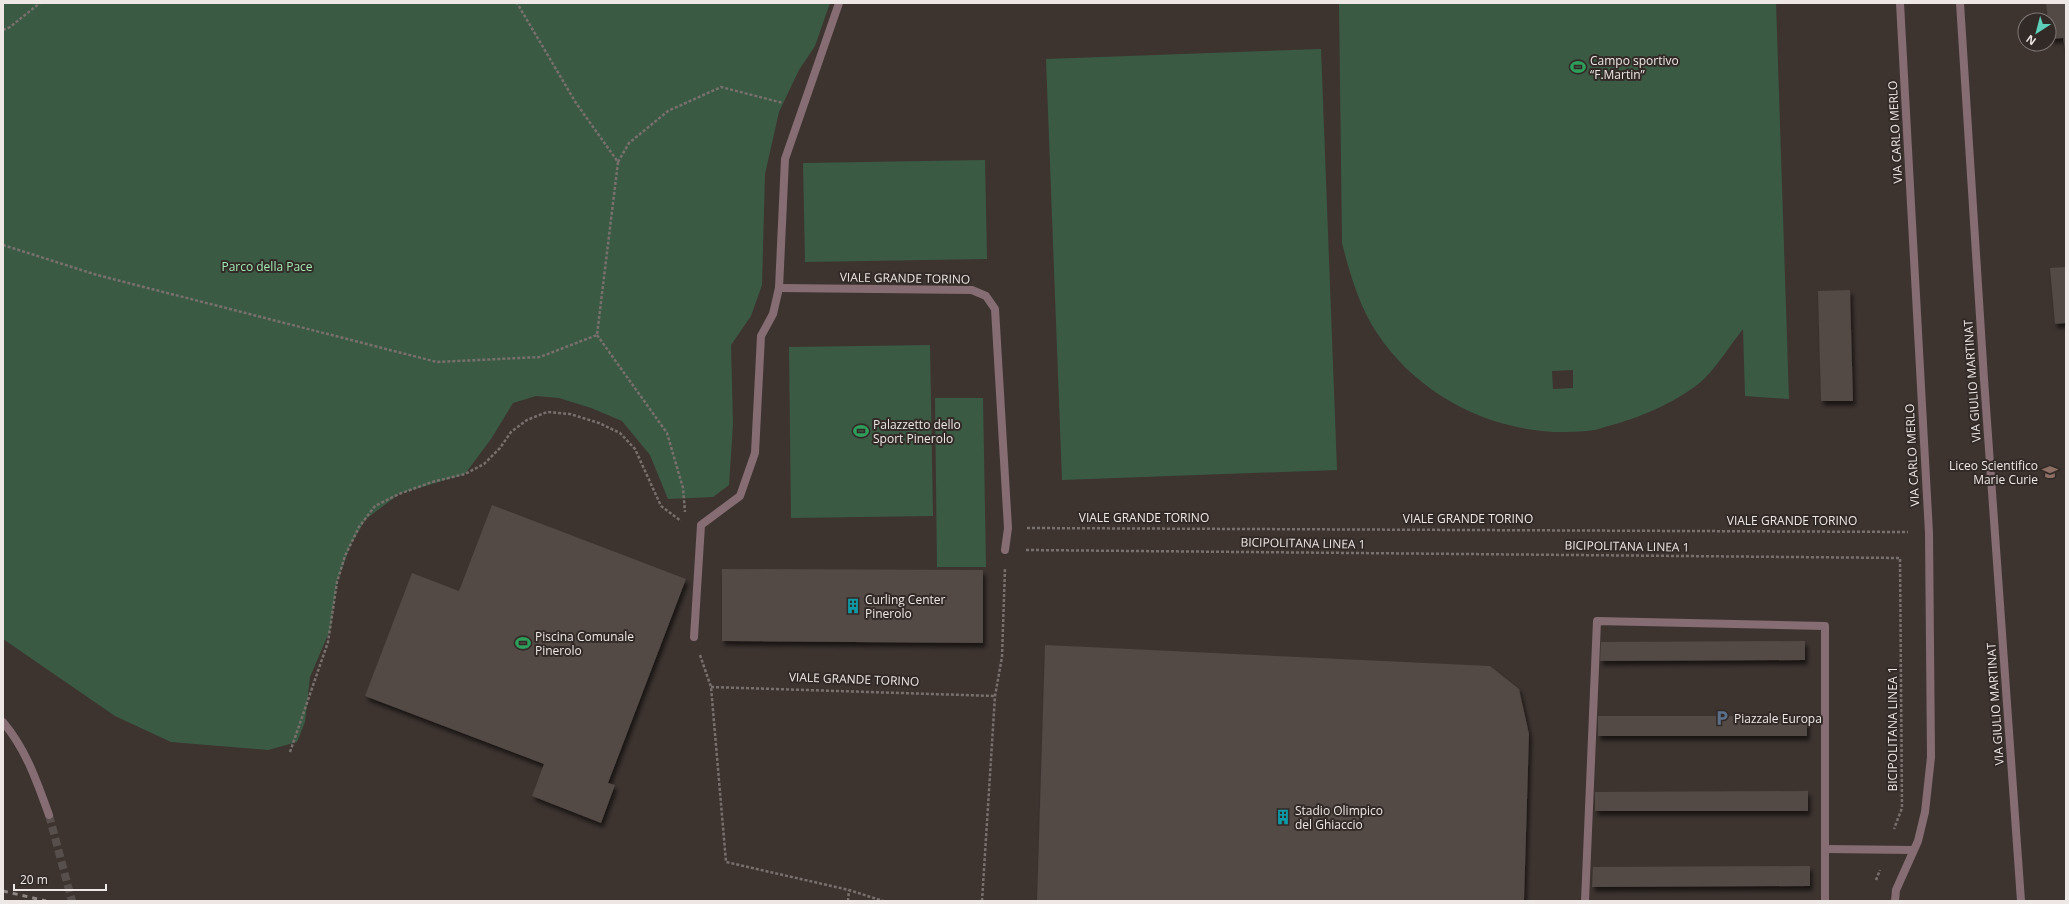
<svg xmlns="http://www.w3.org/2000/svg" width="2069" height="904" font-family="'Open Sans',sans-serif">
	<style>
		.green { fill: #3b5a43; fill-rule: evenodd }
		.building { fill: #524945; filter: url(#shadow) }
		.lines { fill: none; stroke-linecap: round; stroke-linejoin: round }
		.tertiary-tunnel { stroke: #574f4b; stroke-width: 8; stroke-dasharray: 8 4; stroke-linecap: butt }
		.path { stroke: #78706d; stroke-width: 2.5; stroke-dasharray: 3 2; stroke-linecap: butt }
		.service { stroke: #866d74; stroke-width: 8 }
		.minor { stroke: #866d74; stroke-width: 8 }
		.tertiary { stroke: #866d74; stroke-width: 8 }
		.rail { stroke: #8e8683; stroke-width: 3; stroke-dasharray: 5 5; stroke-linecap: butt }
		.labels { text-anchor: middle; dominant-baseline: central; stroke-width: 4; stroke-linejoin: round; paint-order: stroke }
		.poi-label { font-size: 12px; fill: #ede7e5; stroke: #322a27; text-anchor: start }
		.street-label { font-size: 12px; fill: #ede7e5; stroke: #322a27 }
		.park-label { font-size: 12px; fill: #a2e9b4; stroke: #322a27 }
	</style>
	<defs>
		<filter id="shadow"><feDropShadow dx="2.5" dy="4.5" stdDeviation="2" flood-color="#0009"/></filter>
	</defs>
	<rect width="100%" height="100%" fill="#3d3430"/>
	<g class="green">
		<path d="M3 3H830L815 46 799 70 779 112 765 174 762 285 751 316 731 345 733 424 729 485 713 497 668 499 650 455 622 421 591 408 559 398 536 396 513 403 491 439 465 474 399 494 366 519 351 544 337 582 330 630 310 677 305 722 297 742 268 750 171 742 115 716 3 639Z"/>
		<path d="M1339 3H1776L1789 399 1745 396 1743 329C1730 345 1719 364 1704 379 1681 400 1642 417 1612 425 1604 427 1595 431 1586 431 1504 439 1422 401 1377 333 1359 306 1350 274 1342 243ZM1573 370V388L1553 389 1552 371Z"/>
		<path d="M1321 49 1337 470 1062 480 1046 59Z"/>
		<path d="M985 160 987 259 805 262 803 163Z"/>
		<path d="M930 345 933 516 791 518 789 347Z"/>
		<path d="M935 398H983L986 567H937Z"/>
	</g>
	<g class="building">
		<path d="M2046 3H2066V55L2063 38 2050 39Z"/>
		<path d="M2066 267V323L2055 324 2050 268Z"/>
		<path d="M1850 290 1853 401H1821L1818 291Z"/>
		<path d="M492 505 686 579 608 783 615 785 601 823 532 796 544 764 365 696 412 573 459 591Z"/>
		<path d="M722 569 983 570V643L722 641Z"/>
		<path d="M1805 641V660L1600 661 1601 642Z"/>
		<path d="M1045 645 1490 666 1519 689 1529 734 1524 901H1037Z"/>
		<rect x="1598" y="716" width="209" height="20"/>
		<path d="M1808 791V811H1595V792Z"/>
		<path d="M1810 866V886L1592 887 1593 867Z"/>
	</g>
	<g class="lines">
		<path class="tertiary-tunnel" d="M49 815 72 901"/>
		<g class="path">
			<path d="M3 30 10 27 40 3"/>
			<path d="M618 162 629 143 668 111 721 87 783 103"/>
			<path d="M3 245 97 275 437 362 540 357 597 335 618 162 576 103 517 3"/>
			<path d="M597 335 667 433 683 488 685 512"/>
			<path d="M1027 528 1908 532"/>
			<path d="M1026 550 1900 558 1902 808 1894 829"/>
			<path d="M700 655 711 687 726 862 849 890 883 901"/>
			<path d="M711 687 995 696"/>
			<path d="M290 752 328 642 337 582 345 556 359 527 375 506 399 494 432 482 465 474 484 464 500 448 511 432 527 420 547 412 570 414 599 423 620 433 635 449 661 506 681 521"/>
			<path d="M1876 880 1880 870"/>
			<path d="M848 901 849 890"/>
			<path d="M982 901 995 696 1002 657 1005 568"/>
		</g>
		<g class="service">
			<path d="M1826 849 1913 850"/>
			<path d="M1585 901 1597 621 1825 626V901"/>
		</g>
		<g class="minor">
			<path d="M1960 3 1984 379 2021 901"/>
			<path d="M779 288 972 290 986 296 995 309 1008 528 1005 550"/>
			<path d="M694 637 701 525 740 496 755 453 761 336 773 314 779 288 785 159 839 3"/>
			<path d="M1895 901 1896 890 1918 841 1925 812 1931 757 1929 533 1900 3"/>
		</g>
		<path class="tertiary" d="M3 722C26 749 37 782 49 815"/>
		<path class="rail" d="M3 891 46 901"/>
	</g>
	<defs>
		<symbol id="stadium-bare" viewBox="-9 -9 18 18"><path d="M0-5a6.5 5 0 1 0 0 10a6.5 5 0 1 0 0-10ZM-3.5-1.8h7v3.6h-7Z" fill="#2e9e5b" stroke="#322a27" stroke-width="2.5" paint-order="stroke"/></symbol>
		<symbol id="school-bare" viewBox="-9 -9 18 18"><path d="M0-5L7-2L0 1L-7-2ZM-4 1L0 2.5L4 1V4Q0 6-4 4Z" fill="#8d6e63" stroke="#322a27" stroke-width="2.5" paint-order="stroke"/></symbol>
		<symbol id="building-bare" viewBox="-9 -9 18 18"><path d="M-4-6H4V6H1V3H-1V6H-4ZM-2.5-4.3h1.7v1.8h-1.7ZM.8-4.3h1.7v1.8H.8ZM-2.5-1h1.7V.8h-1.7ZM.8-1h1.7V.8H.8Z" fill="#0f9aa8" stroke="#322a27" stroke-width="2.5" paint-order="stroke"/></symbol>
		<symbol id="parking-bare" viewBox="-9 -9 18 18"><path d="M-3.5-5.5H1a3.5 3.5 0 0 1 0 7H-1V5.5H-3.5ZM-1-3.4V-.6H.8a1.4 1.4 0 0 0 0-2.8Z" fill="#5c6f8a" stroke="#322a27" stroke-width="2.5" paint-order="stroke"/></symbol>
	</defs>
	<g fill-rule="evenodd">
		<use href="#stadium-bare" x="1567" y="56" width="22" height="22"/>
		<use href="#stadium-bare" x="850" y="420" width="22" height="22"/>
		<use href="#school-bare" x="2039" y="461" width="22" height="22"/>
		<use href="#building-bare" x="842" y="595" width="22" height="22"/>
		<use href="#stadium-bare" x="512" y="632" width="22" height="22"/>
		<use href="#parking-bare" x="1711" y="707" width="22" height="22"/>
		<use href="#building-bare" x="1272" y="806" width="22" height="22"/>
	</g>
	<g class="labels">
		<g class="poi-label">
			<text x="1590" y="60">Campo sportivo<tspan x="1590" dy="14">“F.Martin”</tspan></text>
			<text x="873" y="424">Palazzetto dello<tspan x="873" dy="14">Sport Pinerolo</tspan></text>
			<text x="2038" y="465" text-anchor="end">Liceo Scientifico<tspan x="2038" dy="14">Marie Curie</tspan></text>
			<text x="865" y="599">Curling Center<tspan x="865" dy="14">Pinerolo</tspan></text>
			<text x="535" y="636">Piscina Comunale<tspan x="535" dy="14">Pinerolo</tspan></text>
			<text x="1734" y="718">Piazzale Europa</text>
			<text x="1295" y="810">Stadio Olimpico<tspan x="1295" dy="14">del Ghiaccio</tspan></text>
		</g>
		<g class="street-label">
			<text transform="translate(1895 132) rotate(-93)">VIA CARLO MERLO</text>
			<text transform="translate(905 278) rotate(1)">VIALE GRANDE TORINO</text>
			<text transform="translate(1972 381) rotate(-94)">VIA GIULIO MARTINAT</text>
			<text transform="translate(1912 455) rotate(-93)">VIA CARLO MERLO</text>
			<text x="1144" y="517">VIALE GRANDE TORINO</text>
			<text x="1468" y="518">VIALE GRANDE TORINO</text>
			<text x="1792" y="520">VIALE GRANDE TORINO</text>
			<text transform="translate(1303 543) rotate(1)">BICIPOLITANA LINEA 1</text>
			<text transform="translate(1627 546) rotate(1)">BICIPOLITANA LINEA 1</text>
			<text transform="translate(854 679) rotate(2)">VIALE GRANDE TORINO</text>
			<text transform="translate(1995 704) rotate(-94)">VIA GIULIO MARTINAT</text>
			<text transform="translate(1892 729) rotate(-90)">BICIPOLITANA LINEA 1</text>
		</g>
		<g class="park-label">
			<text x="267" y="266">Parco della Pace</text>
		</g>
	</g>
	<rect width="2069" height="904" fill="none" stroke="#ede7e5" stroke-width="8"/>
	<g transform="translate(2037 32) rotate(216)"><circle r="19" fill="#322a27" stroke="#7d7673"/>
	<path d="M0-3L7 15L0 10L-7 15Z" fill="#5dceb9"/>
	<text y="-6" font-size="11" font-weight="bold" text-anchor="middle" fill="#ede7e5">N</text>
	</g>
	<path d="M14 884v6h92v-6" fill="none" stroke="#ede7e5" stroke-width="2"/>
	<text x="20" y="884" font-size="12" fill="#ede7e5" stroke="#322a27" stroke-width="3" paint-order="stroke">20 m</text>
</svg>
